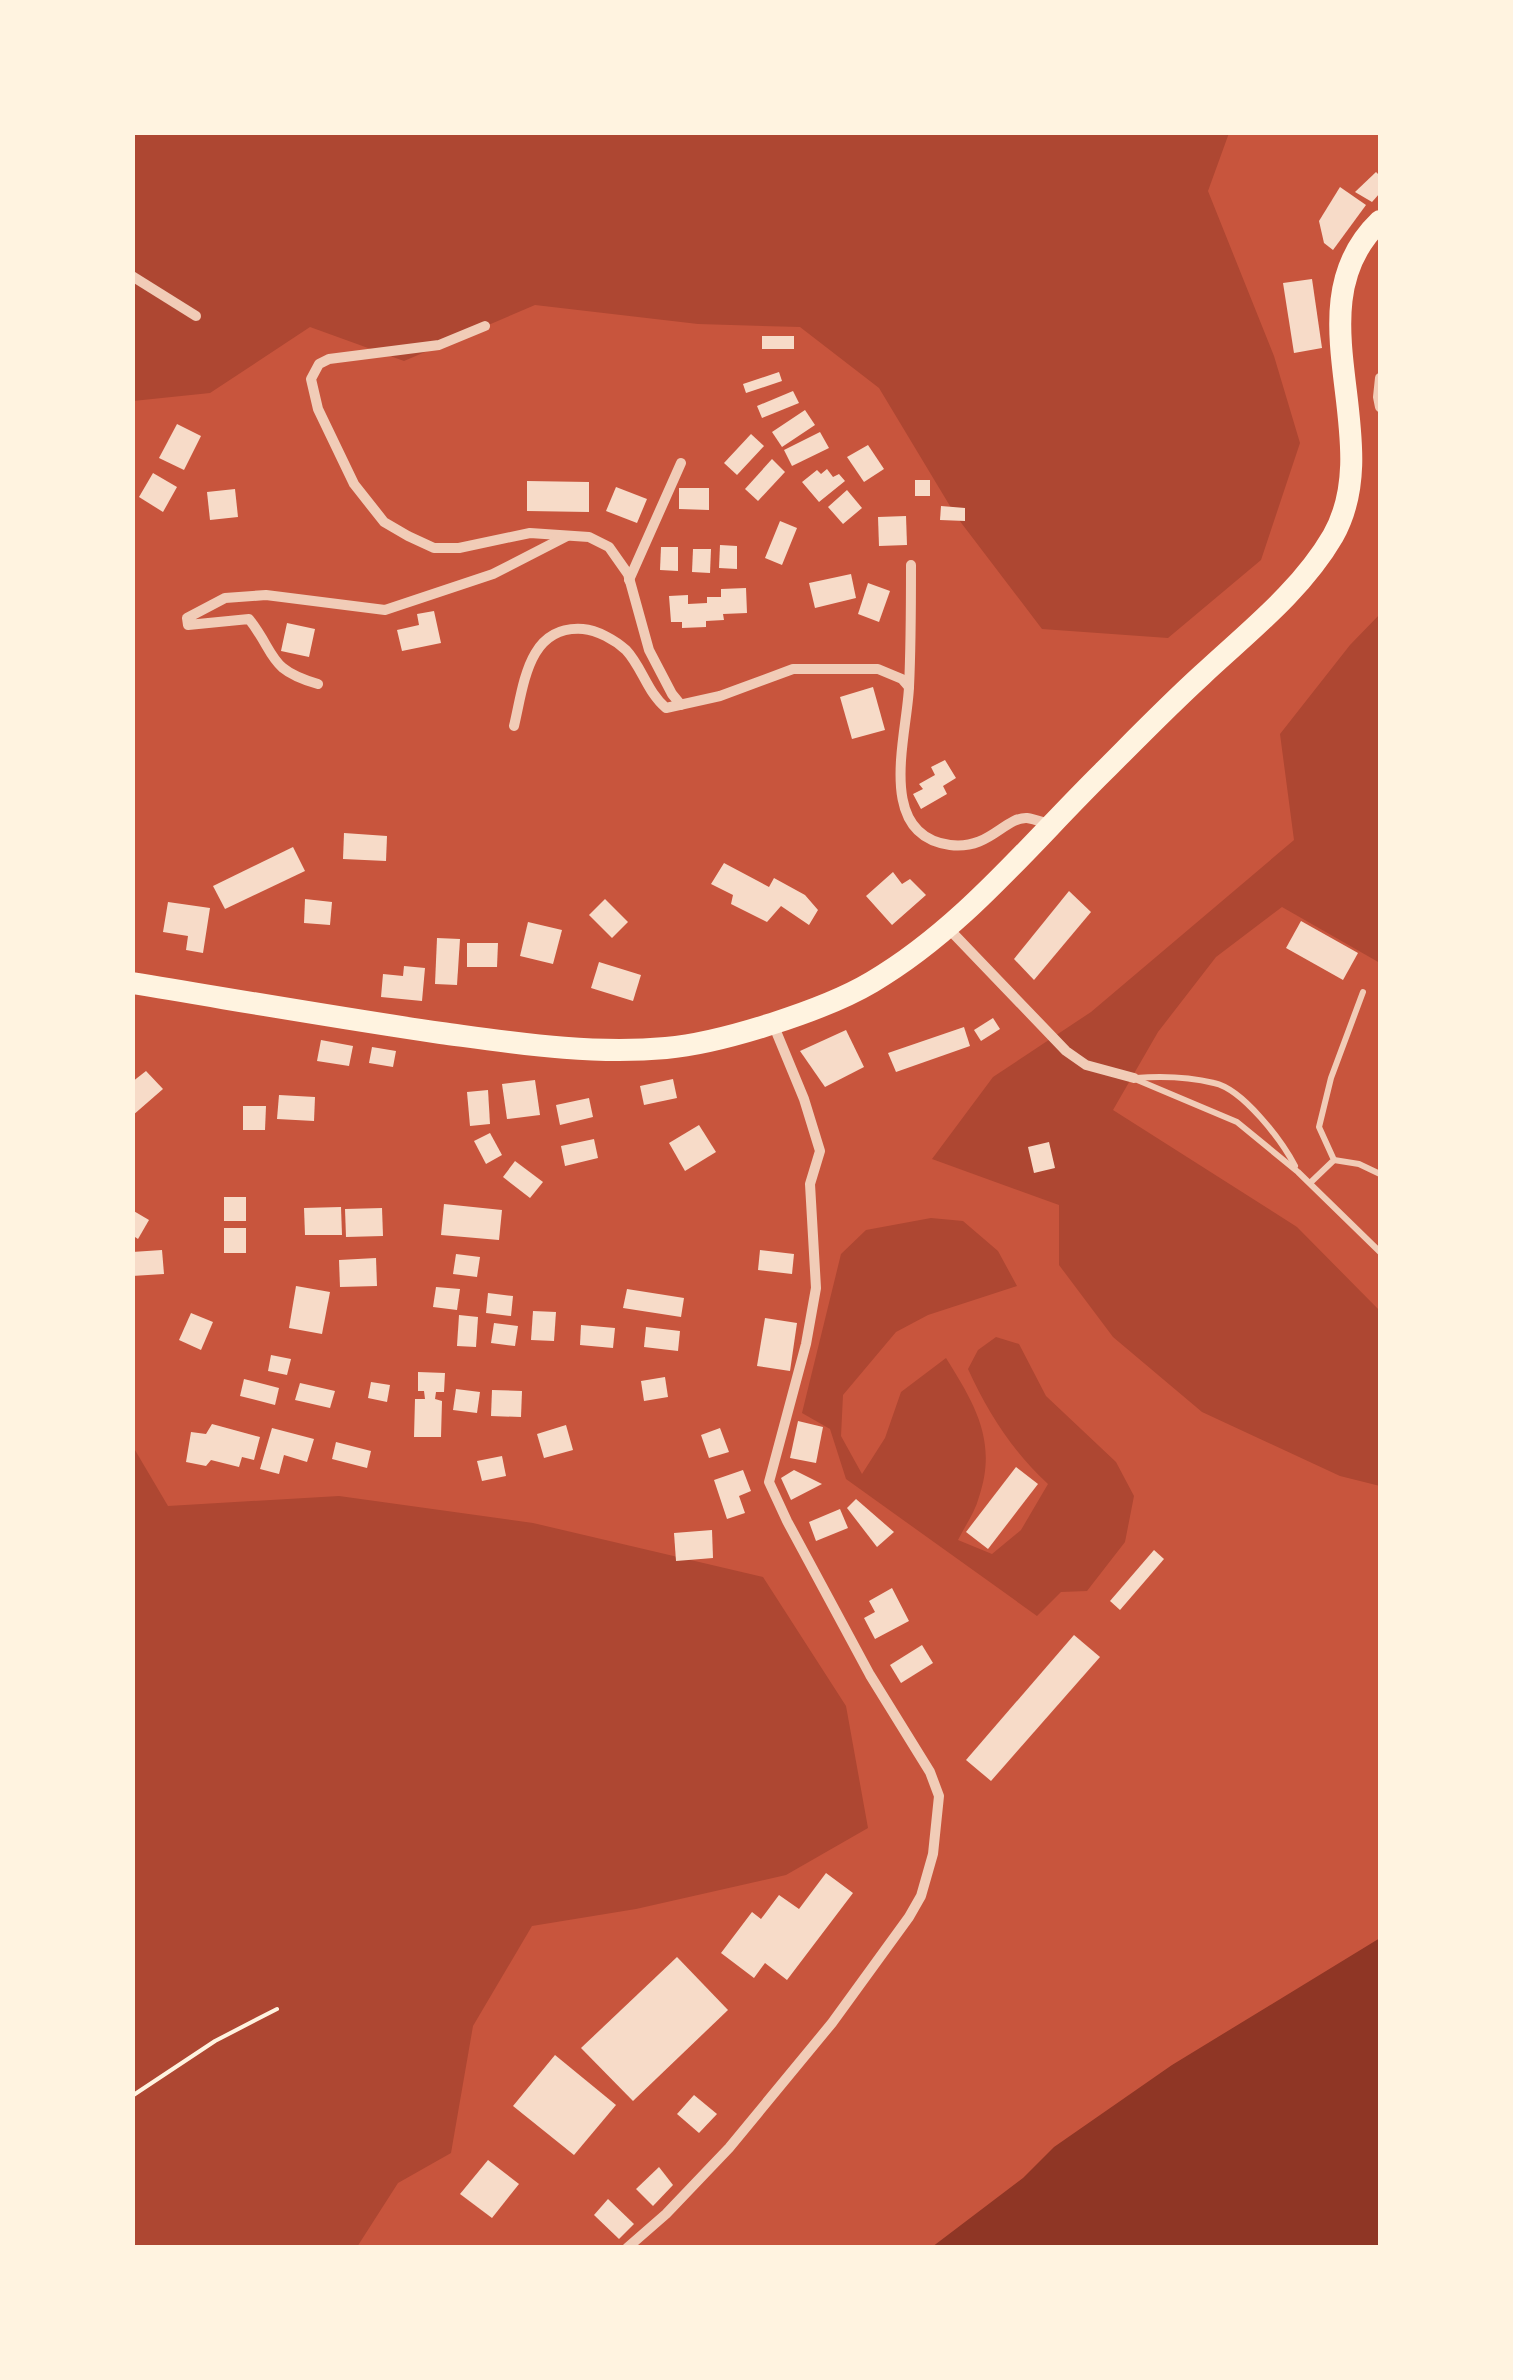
<svg xmlns="http://www.w3.org/2000/svg" width="1513" height="2380" font-family="'PT Sans',sans-serif">
	<style>
		.green { fill: #ae4732 }
		.water { fill: #8f3625 }
		.building { fill: #f7dbc8 }
		.lines { fill: none; stroke-linecap: round; stroke-linejoin: round }
		.path { stroke: #fff3e0; stroke-width: 4 }
		.service { stroke: #f1ccb7; stroke-width: 6 }
		.minor { stroke: #f1ccb7; stroke-width: 10 }
		.trunk { stroke: #fff3e0; stroke-width: 22 }
	</style>
	<rect width="100%" height="100%" fill="#c8553d"/>
	<g class="green">
		<path d="M132 133H1229L1208 191 1274 356 1300 443 1261 560 1168 638 1042 629 956 516 879 388 800 327 698 324 535 305 404 361 310 327 210 393 133 401Z"/>
		<path d="M1380 614V963L1282 907 1216 957 1158 1032 1113 1110 1297 1227 1380 1311V1486L1340 1476 1202 1412 1113 1337 1059 1265V1205L932 1159 993 1077 1091 1012 1294 840 1280 734 1350 645Z"/>
		<path d="M931 1218 963 1221 998 1251 1017 1286 928 1315 896 1332 843 1395 841 1436 862 1474 885 1438 901 1392 946 1358C974 1403 998 1441 979 1497 975 1512 965 1526 958 1540L992 1554 1021 1530 1048 1484C1013 1452 988 1413 968 1369L978 1350 996 1337 1019 1344 1046 1396 1116 1462 1134 1496 1125 1542 1087 1591 1061 1592 1037 1616 846 1479 830 1429 802 1413 841 1254 866 1230Z"/>
		<path d="M132 1445 168 1506 339 1496 533 1523 763 1577 846 1706 868 1828 786 1875 636 1909 532 1926 473 2026 451 2153 398 2183 357 2247H133Z"/>
	</g>
	<path class="water" d="M1380 1938V2247H932L1023 2178 1054 2147 1172 2065Z"/>
	<g class="building">
		<path d="M1376 172 1380 176V193L1372 202 1355 192Z"/>
		<path d="M1340 187 1366 205 1333 250 1324 243 1319 221Z"/>
		<path d="M1312 279 1322 348 1294 353 1283 283Z"/>
		<rect x="762" y="336" width="32" height="13"/>
		<path d="M779 372 782 381 746 393 743 384Z"/>
		<path d="M793 391 799 403 762 418 757 406Z"/>
		<path d="M805 410 815 425 782 447 772 432Z"/>
		<path d="M177 424 201 436 184 470 159 458Z"/>
		<path d="M820 432 829 448 792 466 784 450Z"/>
		<path d="M751 434 764 446 737 475 724 463Z"/>
		<path d="M868 445 884 469 864 482 847 457Z"/>
		<path d="M772 459 785 472 758 501 745 489Z"/>
		<path d="M827 469 833 477 839 474 845 481 819 502 802 482 817 470 821 474Z"/>
		<path d="M153 473 177 487 163 512 139 497Z"/>
		<rect x="915" y="480" width="15" height="16"/>
		<path d="M527 481 589 482V512L527 511Z"/>
		<path d="M616 487 647 499 637 523 606 511Z"/>
		<path d="M679 488H709V510L679 509Z"/>
		<path d="M235 489 238 517 210 520 207 492Z"/>
		<path d="M847 490 862 508 843 524 828 507Z"/>
		<path d="M941 506 965 508V521L940 520Z"/>
		<path d="M906 516 907 545 879 546 878 517Z"/>
		<path d="M780 521 797 528 782 565 765 558Z"/>
		<path d="M720 545 737 546V569L719 568Z"/>
		<path d="M661 547H678V571L660 570Z"/>
		<path d="M693 549H711L710 573 692 572Z"/>
		<path d="M851 574 856 598 815 608 809 583Z"/>
		<path d="M868 583 890 591 879 622 858 614Z"/>
		<path d="M746 588 747 613 723 614 724 620 706 621V627L682 628V622H671L669 596 688 595V604L707 603V597H721V589Z"/>
		<path d="M434 611 441 643 402 651 397 630 419 625 417 614Z"/>
		<path d="M287 623 315 629 309 657 281 651Z"/>
		<path d="M873 687 885 730 852 739 840 697Z"/>
		<path d="M945 760 956 778 943 786 947 794 921 809 913 794 923 789 919 784 935 775 931 767Z"/>
		<path d="M344 833 387 836 386 861 343 859Z"/>
		<path d="M293 847 305 871 225 909 213 886Z"/>
		<path d="M724 863 769 887 774 878 805 895 818 910 809 925 781 906 767 922 731 904 733 895 711 884Z"/>
		<path d="M893 872 902 884 910 879 926 895 892 925 866 896Z"/>
		<path d="M1069 891 1091 912 1034 980 1014 959Z"/>
		<path d="M305 899 332 902 330 925 304 923Z"/>
		<path d="M605 899 628 922 612 938 589 915Z"/>
		<path d="M168 902 210 908 203 953 186 950 188 936 163 932Z"/>
		<path d="M1301 921 1358 953 1343 980 1286 948Z"/>
		<path d="M528 922 562 930 553 964 520 956Z"/>
		<path d="M437 938 460 939 457 985 435 984Z"/>
		<path d="M467 943H498L497 967H467Z"/>
		<path d="M599 962 641 975 633 1001 591 988Z"/>
		<path d="M404 966 425 968 422 1001 381 997 383 974 403 976Z"/>
		<path d="M993 1018 1000 1029 981 1041 974 1030Z"/>
		<path d="M964 1027 970 1046 896 1072 888 1053Z"/>
		<path d="M846 1030 864 1067 825 1087 800 1051Z"/>
		<path d="M321 1040 353 1046 349 1066 317 1061Z"/>
		<path d="M372 1047 396 1051 393 1067 369 1063Z"/>
		<path d="M146 1071 163 1089 132 1116V1082Z"/>
		<path d="M673 1079 677 1098 644 1105 640 1086Z"/>
		<path d="M535 1080 540 1115 507 1119 502 1084Z"/>
		<path d="M488 1090 490 1124 470 1126 467 1092Z"/>
		<path d="M279 1095 315 1097 314 1121 277 1119Z"/>
		<path d="M589 1098 593 1117 560 1125 556 1105Z"/>
		<path d="M243 1106H266L265 1130H243Z"/>
		<path d="M699 1125 716 1152 685 1171 669 1143Z"/>
		<path d="M490 1133 502 1155 486 1164 474 1141Z"/>
		<path d="M594 1139 598 1158 565 1166 561 1146Z"/>
		<path d="M1049 1142 1055 1168 1034 1173 1028 1147Z"/>
		<path d="M515 1161 543 1182 530 1198 503 1177Z"/>
		<rect x="224" y="1197" width="22" height="24"/>
		<path d="M444 1204 502 1210 499 1240 441 1235Z"/>
		<path d="M341 1207 342 1235H305L304 1208Z"/>
		<path d="M382 1208 383 1236 346 1237 345 1209Z"/>
		<path d="M132 1210 149 1220 138 1239 132 1235Z"/>
		<rect x="224" y="1228" width="22" height="25"/>
		<path d="M162 1250 164 1274 132 1276V1252Z"/>
		<path d="M760 1250 794 1254 792 1274 758 1270Z"/>
		<path d="M456 1254 480 1257 477 1277 453 1274Z"/>
		<path d="M376 1258 377 1286 340 1287 339 1260Z"/>
		<path d="M296 1286 330 1292 322 1334 289 1328Z"/>
		<path d="M436 1287 460 1289 457 1310 433 1307Z"/>
		<path d="M627 1289 684 1298 681 1317 623 1308Z"/>
		<path d="M488 1293 513 1296 511 1316 486 1313Z"/>
		<path d="M533 1311 556 1312 554 1341 531 1340Z"/>
		<path d="M191 1313 213 1322 201 1350 179 1340Z"/>
		<path d="M459 1315 478 1317 476 1347 457 1346Z"/>
		<path d="M765 1318 797 1323 790 1371 757 1366Z"/>
		<path d="M494 1323 518 1326 515 1346 491 1343Z"/>
		<path d="M581 1325 615 1328 613 1348 580 1345Z"/>
		<path d="M646 1327 680 1331 678 1351 644 1347Z"/>
		<path d="M271 1355 291 1359 287 1375 268 1371Z"/>
		<path d="M418 1372 445 1373 444 1392H436L435 1399 442 1401 441 1437H414L415 1399H425L424 1391H418Z"/>
		<path d="M665 1377 668 1397 644 1401 641 1381Z"/>
		<path d="M244 1379 279 1388 275 1405 240 1396Z"/>
		<path d="M371 1382 390 1385 387 1402 368 1398Z"/>
		<path d="M300 1383 335 1391 330 1408 295 1400Z"/>
		<path d="M456 1389 480 1392 477 1413 453 1410Z"/>
		<path d="M492 1390 522 1391 521 1417 491 1416Z"/>
		<path d="M798 1421 823 1427 816 1463 790 1458Z"/>
		<path d="M212 1424 260 1437 254 1460 242 1457 239 1467 211 1460 206 1466 186 1462 191 1432 206 1434Z"/>
		<path d="M566 1425 573 1450 544 1458 537 1434Z"/>
		<path d="M272 1428 314 1439 307 1462 284 1455 279 1474 260 1469Z"/>
		<path d="M720 1428 729 1452 709 1458 701 1435Z"/>
		<path d="M336 1442 371 1451 367 1468 332 1459Z"/>
		<path d="M502 1456 506 1476 482 1481 477 1461Z"/>
		<path d="M1016 1467 1038 1484 988 1549 966 1532Z"/>
		<path d="M743 1470 751 1491 739 1496 745 1513 727 1519 714 1480Z"/>
		<path d="M794 1470 822 1484 791 1500 781 1478Z"/>
		<path d="M856 1499 894 1532 877 1547 847 1508Z"/>
		<path d="M840 1509 848 1528 816 1541 809 1522Z"/>
		<path d="M712 1530 713 1558 676 1561 674 1533Z"/>
		<path d="M1154 1550 1164 1559 1120 1610 1110 1601Z"/>
		<path d="M892 1588 909 1621 875 1639 864 1618 875 1612 869 1601Z"/>
		<path d="M1074 1635 1100 1657 991 1781 966 1760Z"/>
		<path d="M922 1645 933 1663 901 1683 890 1665Z"/>
		<path d="M826 1873 853 1893 787 1980 765 1963 754 1978 721 1953 752 1912 761 1919 779 1895 799 1909Z"/>
		<path d="M677 1957 728 2010 633 2101 581 2048Z"/>
		<path d="M555 2055 616 2105 574 2155 513 2106Z"/>
		<path d="M694 2095 717 2114 699 2133 677 2114Z"/>
		<path d="M488 2160 519 2184 492 2218 460 2194Z"/>
		<path d="M659 2167 673 2185 653 2206 636 2189Z"/>
		<path d="M608 2199 634 2224 619 2239 594 2215Z"/>
	</g>
	<g class="lines">
		<path class="path" d="M132 2096 215 2041 277 2009"/>
		<g class="service">
			<path d="M1136 1078C1162 1076 1189 1077 1214 1083 1243 1089 1282 1141 1295 1166"/>
			<path d="M1135 1079 1237 1122 1298 1172 1380 1252"/>
			<path d="M1334 1160 1359 1164 1380 1174"/>
			<path d="M1310 1183 1334 1160 1319 1127 1331 1078 1363 992"/>
		</g>
		<g class="minor">
			<path d="M132 276 196 316"/>
			<path d="M485 326 439 345 329 359 319 364 311 379 318 409 354 484 384 522 408 536 434 548H459L530 533 589 537 609 547 628 574 649 650 672 694 681 705"/>
			<path d="M1380 378 1378 397 1380 407"/>
			<path d="M911 565C911 605 911 646 909 687 907 736 875 835 950 845 990 850 1004 817 1027 818 1034 819 1042 822 1049 824"/>
			<path d="M629 580 681 463"/>
			<path d="M318 684C267 669 277 655 249 619L188 625 187 618 225 598 266 595 385 610 493 574 567 536"/>
			<path d="M514 726C524 684 528 625 583 629 597 630 615 640 626 650 642 667 647 692 666 708L720 696 793 669H878L902 679 909 687"/>
			<path d="M948 928 1066 1051 1086 1065 1134 1078"/>
			<path d="M627 2248 666 2214 729 2148 832 2023 909 1917 921 1896 933 1854 939 1796 930 1772 870 1675 787 1521 769 1482 806 1344 816 1288 810 1184 820 1151 804 1099 773 1024"/>
		</g>
		<path class="trunk" d="M132 983C236 1000 338 1018 441 1033 516 1043 591 1055 666 1048 722 1043 825 1010 872 982 962 929 1029 845 1103 772 1136 739 1168 706 1202 675 1248 632 1301 591 1333 536 1389 437 1290 307 1380 221"/>
	</g>
	<rect width="1513" height="2380" fill="none" stroke="#fff3e0" stroke-width="270"/>
</svg>
